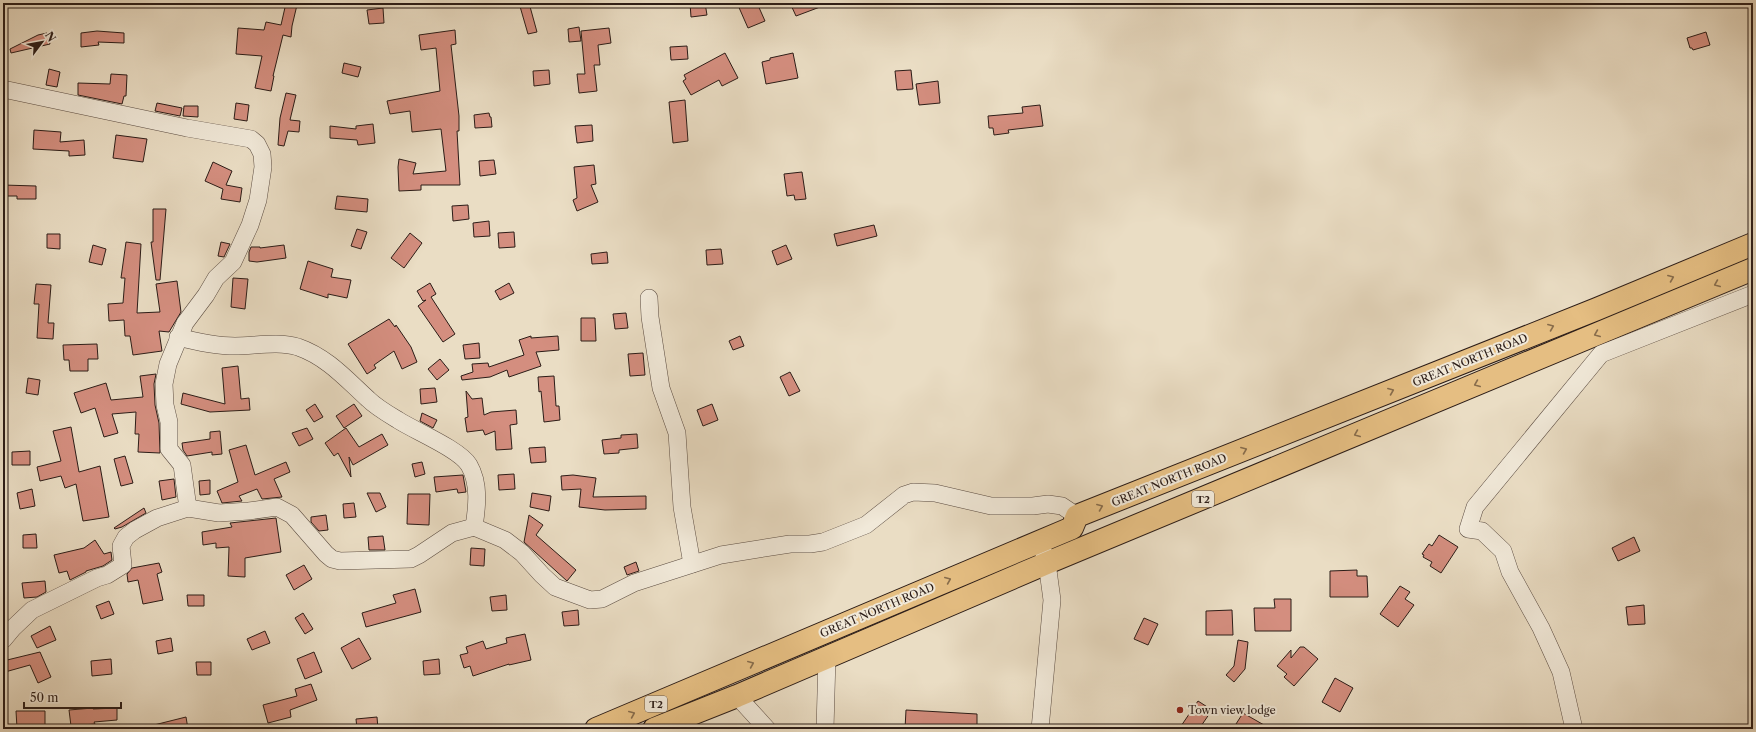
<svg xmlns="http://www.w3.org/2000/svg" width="1756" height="732" font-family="'Libre Caslon Text',serif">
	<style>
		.building { fill: #d48e7f; stroke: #2b1c17 }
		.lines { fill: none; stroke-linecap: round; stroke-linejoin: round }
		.minor-casing { stroke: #5b4c42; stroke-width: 18 }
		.highway-casing { stroke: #2b1c17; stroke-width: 24 }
		.minor { stroke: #f1e9d9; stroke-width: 17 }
		.highway { stroke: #e5be82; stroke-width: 22 }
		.oneway { stroke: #886d4c }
		.poi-dot { fill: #8f2418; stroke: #f1e9d9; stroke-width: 1.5 }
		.labels { text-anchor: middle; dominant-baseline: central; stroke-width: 4; stroke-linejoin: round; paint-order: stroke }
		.shield { fill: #f1e9d9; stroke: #665a51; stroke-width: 1 }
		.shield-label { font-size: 10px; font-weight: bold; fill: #2b1c17 }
		.street-label { font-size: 11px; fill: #2b1c17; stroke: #f1e9d9 }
		.poi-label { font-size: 11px; fill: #2b1c17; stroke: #f1e9d9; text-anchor: start }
	</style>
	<rect width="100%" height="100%" fill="#eaddc4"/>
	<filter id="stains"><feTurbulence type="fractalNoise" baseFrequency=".005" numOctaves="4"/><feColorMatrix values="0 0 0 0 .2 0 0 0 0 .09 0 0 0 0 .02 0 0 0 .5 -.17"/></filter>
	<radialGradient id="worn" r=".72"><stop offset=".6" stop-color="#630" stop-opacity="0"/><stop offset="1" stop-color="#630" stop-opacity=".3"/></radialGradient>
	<g class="building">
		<path d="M286 3 297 5 292 26 291 37 283 35 273 76H274L271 91 255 88 262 56 236 54 238 28 264 30 266 22 281 25Z"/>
		<path d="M519 3H529L537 32 528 34Z"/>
		<path d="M690 3H705L707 15 691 17Z"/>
		<path d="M737 3H757L765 21 748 28Z"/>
		<path d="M790 3H828V4L796 16Z"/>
		<path d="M383 8 384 23 369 24 367 10Z"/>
		<path d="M579 27 581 41 569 42 568 29Z"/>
		<path d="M609 28 611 43 598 45 600 65H594L597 91 579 93 577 74H585L581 31Z"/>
		<path d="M455 30 456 44 451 45 459 116V131H457L460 185H421V190L399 191 398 167 399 159 416 163 413 174 446 171 441 129 412 132 410 111 390 114 387 101 440 91 436 48 421 50 419 35Z"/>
		<path d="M97 31 124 33V43L98 42 99 45 81 47V33Z"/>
		<path d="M1706 32 1710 45 1693 50 1692 48H1690L1687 38Z"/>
		<path d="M47 33 50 44 11 53 10 49 38 35Z"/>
		<path d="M687 46 688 59 671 60 670 47Z"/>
		<path d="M725 53 738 78 722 86 719 80 691 95 683 81 686 79 684 75Z"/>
		<path d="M793 53 798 78 766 84 762 62 770 60V58Z"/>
		<path d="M344 63 361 67 358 77 342 73Z"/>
		<path d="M49 69 60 72 57 87 46 85Z"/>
		<path d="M549 70 550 84 534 86 533 71Z"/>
		<path d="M911 70 913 89 897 90 895 71Z"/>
		<path d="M111 74 127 75 126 96H124L122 104 78 95V83L110 84Z"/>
		<path d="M938 81 940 103 919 105 916 84Z"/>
		<path d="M286 93 296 95 290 120 300 121 299 132 288 131 284 146 278 145 280 118Z"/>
		<path d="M685 100 688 141 673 143 669 102Z"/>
		<path d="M157 103 182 108 180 116 155 111Z"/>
		<path d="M236 103 249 105 247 121 234 119Z"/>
		<path d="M1040 105 1043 126 1008 130 1009 133 994 135 993 128H989L988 116 1023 113 1022 107Z"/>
		<path d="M184 106H198V117L183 116Z"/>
		<path d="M489 113 490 117H491L492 127 475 128 474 115Z"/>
		<path d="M373 124 375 143 358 145 357 140 330 138V126L356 129V126Z"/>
		<path d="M592 125 593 141 577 143 575 126Z"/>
		<path d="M34 130 61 132 60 142 84 140 85 155 69 156V151L33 149Z"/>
		<path d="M116 135 147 139 143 162 113 158Z"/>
		<path d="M494 160 496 174 480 176 479 161Z"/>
		<path d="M213 162 232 171 226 185 242 188 240 202 221 199 223 189 205 181Z"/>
		<path d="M594 165 596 184 591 185 598 202 577 211 573 200 577 198 574 167Z"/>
		<path d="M802 172 806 199 795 200 794 195 787 196 784 174Z"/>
		<path d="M3 185 36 186V199H17V196H3Z"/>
		<path d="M337 196 368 199 367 212 335 209Z"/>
		<path d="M468 205 469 219 453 221 452 206Z"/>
		<path d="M153 209H166L160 280H156L151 242H153Z"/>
		<path d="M489 221 490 236 474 237 473 223Z"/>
		<path d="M874 225 877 236 837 246 834 234Z"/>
		<path d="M357 229 367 232 361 249 351 246Z"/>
		<path d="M514 232 515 247 499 248 498 233Z"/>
		<path d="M410 233 422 243 404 268 391 258Z"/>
		<path d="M47 234H60V249L47 248Z"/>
		<path d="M126 242 141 244 137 313 160 312 156 284 177 281 181 312 169 332 159 331 162 351 133 355 130 336H125L124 320 109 321 108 304 123 303 125 278H121Z"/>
		<path d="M221 242 230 244 224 257 218 256Z"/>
		<path d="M93 245 106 249 102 265 89 262Z"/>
		<path d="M284 245 286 258 257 262 249 261V252L251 247H260V248Z"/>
		<path d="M786 245 792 259 777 265 772 251Z"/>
		<path d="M721 249 723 264 707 265 706 250Z"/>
		<path d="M607 252 608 263 592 264 591 254Z"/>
		<path d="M308 261 333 269 331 277 351 280 347 298 328 294V298L300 289Z"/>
		<path d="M233 278 248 279 245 309 231 307Z"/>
		<path d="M430 283 436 294 431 297 455 334 443 342 418 306 426 300 423 301 417 291Z"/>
		<path d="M509 283 514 293 500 300 495 291Z"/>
		<path d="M36 284 51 285 48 323H54L53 339 37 338 39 304H34Z"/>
		<path d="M626 313 628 328 615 329 613 314Z"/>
		<path d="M581 318H595L596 341H581Z"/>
		<path d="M389 319 395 327 396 325 411 347 417 362 402 369 394 351 374 365 376 368 367 374 348 344Z"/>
		<path d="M531 336V338L558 336 559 350 536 352 541 366 509 377 507 370 490 377 462 380 461 376 473 372 472 364 488 363 489 367 524 355 519 340Z"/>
		<path d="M740 336 744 346 733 350 729 341Z"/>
		<path d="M479 343 480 358 465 359 463 345Z"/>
		<path d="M97 344 98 359H88V371H70L69 360H64L63 345Z"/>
		<path d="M643 353 645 375 630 376 628 354Z"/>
		<path d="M440 359 449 370 437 380 428 369Z"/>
		<path d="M238 366 241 399 249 398 250 410 210 412 181 404 183 393 225 404 222 368Z"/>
		<path d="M790 372 800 391 789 396 780 377Z"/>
		<path d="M156 374 154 384 155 405 159 423 160 453 138 452 139 434H135L136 412 112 414 118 433 104 437 95 408 81 413 74 393 106 383 111 400 143 397 140 376Z"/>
		<path d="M554 376 556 406H559L560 420 544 422 541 391 539 392 538 377Z"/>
		<path d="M28 378 40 380 38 395 26 393Z"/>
		<path d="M435 388 437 402 421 404 420 389Z"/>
		<path d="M466 391 472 399 482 398 484 415 491 412 516 410 517 424 510 425 512 449 496 450 495 431 485 435 483 430 467 432 465 418 468 417Z"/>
		<path d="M315 404 323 417 314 422 306 410Z"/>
		<path d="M354 404 362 416 344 428 336 416Z"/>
		<path d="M712 404 718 420 703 426 697 410Z"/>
		<path d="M422 413 437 420 433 428 420 421Z"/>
		<path d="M71 427 79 472 100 466 109 517 83 521 76 484 65 488 61 476 40 481 37 467 61 461 53 431Z"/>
		<path d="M307 428 313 439 299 446 292 433Z"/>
		<path d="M346 428 359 447 382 434 388 445 353 465 349 457 351 477 338 453 334 456 325 443Z"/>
		<path d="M220 431 222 454 212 455V452L187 456 183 450 182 443 210 439V432Z"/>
		<path d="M637 434 638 448 619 450V453L604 454 602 440 621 438V435Z"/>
		<path d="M246 445 255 475 286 462 290 472 274 479 282 497 262 499 257 489 239 496 242 501 222 503 217 491 238 482 229 450Z"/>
		<path d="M545 447 546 462 531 463 529 448Z"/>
		<path d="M30 451V465H12V452Z"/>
		<path d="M125 456 133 483 121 486 114 459Z"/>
		<path d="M422 462 425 474 415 477 412 464Z"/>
		<path d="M514 474 515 489 499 490 498 475Z"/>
		<path d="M463 475 466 492 458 493 457 489 436 492 434 477Z"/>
		<path d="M573 475 596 478 593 497 646 496V509L605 510 579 507 581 489 562 490 561 476Z"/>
		<path d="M174 479 176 497 162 500 159 481Z"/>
		<path d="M210 480V494L200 495 199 481Z"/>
		<path d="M32 489 35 506 20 509 17 493Z"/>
		<path d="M367 493H380L386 507 376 512Z"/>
		<path d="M532 493 551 496 549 511 530 507Z"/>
		<path d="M408 494H430L429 525 407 524Z"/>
		<path d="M354 503 356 517 344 518 343 504Z"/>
		<path d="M144 508 146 513 122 527 115 529 114 528Z"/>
		<path d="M326 515 328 530 319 531 311 522V517Z"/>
		<path d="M529 515 543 525 536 535 576 570 567 581 524 542Z"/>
		<path d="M276 518 281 552 245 558V577L228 576 229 547 216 548V543L203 545 202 532 232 527 230 523Z"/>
		<path d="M36 534 37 548H23V535Z"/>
		<path d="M1439 535 1458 547 1441 573 1430 566 1432 562 1423 557 1424 555 1422 554 1429 544 1432 546Z"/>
		<path d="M383 536 385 550H369L368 537Z"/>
		<path d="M1634 537 1640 551 1618 561 1612 548Z"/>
		<path d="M95 540 104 554 111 552 112 560 103 566 86 571V572L70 580 67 571 59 573 54 555 84 548Z"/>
		<path d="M471 548 485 549 484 566 470 565Z"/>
		<path d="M636 562 639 571 627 575 624 567Z"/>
		<path d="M159 563 162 572 157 574 163 600 143 604 138 580 128 582 127 574 132 568Z"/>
		<path d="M304 565 312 579 294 590 286 575Z"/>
		<path d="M1357 570V576H1367L1368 597H1330V571Z"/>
		<path d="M45 581 46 592 37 597 24 598 22 583Z"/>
		<path d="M1400 586 1410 592 1405 599 1414 605 1398 627 1380 614Z"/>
		<path d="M415 589 421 612 366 627 362 613 396 603 393 595Z"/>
		<path d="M187 595H204V606H188Z"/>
		<path d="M506 595 507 610 492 611 490 597Z"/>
		<path d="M1274 599H1291V631H1255L1254 608H1275Z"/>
		<path d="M109 601 114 614 101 619 96 606Z"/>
		<path d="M1644 605 1645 624 1628 625 1626 607Z"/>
		<path d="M578 610 579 625 564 626 562 612Z"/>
		<path d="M1232 610 1233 635H1206V611Z"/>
		<path d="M303 613 313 629 305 634 295 618Z"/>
		<path d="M1144 618 1158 624 1148 645 1134 639Z"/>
		<path d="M50 626 56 640 37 648 31 636Z"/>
		<path d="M265 631 270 643 252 650 247 639Z"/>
		<path d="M525 634 531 660 509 665V664L473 676 470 666 464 668 460 655 468 653 466 647 483 641 486 649 507 643 506 638Z"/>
		<path d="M171 638 173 651 158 654 156 641Z"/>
		<path d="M359 638 371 659 352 669 341 648Z"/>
		<path d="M1238 640 1248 642 1245 669 1234 682 1226 675 1234 666Z"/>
		<path d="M1300 647H1304L1318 659 1294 686 1284 677 1287 674 1277 666 1291 650V658Z"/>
		<path d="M40 652 51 677 38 683 30 665 5 672 3 661Z"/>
		<path d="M314 652 322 672 305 679 297 659Z"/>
		<path d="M111 659 112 674 92 676 91 661Z"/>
		<path d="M439 659 440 674 424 675 423 661Z"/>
		<path d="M196 662H211V675H197Z"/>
		<path d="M1335 678 1353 688 1340 712 1322 702Z"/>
		<path d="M311 684 317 700 290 710 291 717 268 723 263 705 297 696 295 689Z"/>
		<path d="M1198 701 1212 710 1199 729H1179Z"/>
		<path d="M93 708V709L117 708V720L94 722 95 724 71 726 69 710Z"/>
		<path d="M906 710 977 714V729H905Z"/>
		<path d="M16 711H45V728H17Z"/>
		<path d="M1243 713 1271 729H1246L1236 724Z"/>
		<path d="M186 717 188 729H154V725Z"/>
		<path d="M377 717 378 729H357L356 719Z"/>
	</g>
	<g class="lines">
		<defs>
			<g id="minor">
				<path d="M3 89 187 128 251 139 257 144 262 154 263 167 258 200 250 225 233 262 216 278 206 295 185 323 168 364 164 384 165 405 169 422V449L182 465 188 508"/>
				<path d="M649 298 650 317 661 388 677 433 682 507 692 564"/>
				<path d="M178 337C197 342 215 346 235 346 255 346 278 341 298 347 327 357 346 379 368 399 376 407 388 414 398 420 415 431 459 449 469 465 480 484 477 507 474 527"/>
				<path d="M1040 541 1047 563 1052 600 1040 729"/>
				<path d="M3 640 13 628 32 610 97 578 107 575 123 565 121 546 126 537 135 530 157 518 188 508 219 513 249 511 277 507 292 515 326 554 332 559 340 561 411 559 419 555 452 533 474 527 505 540 522 553 542 575 555 587 590 600 602 599 634 583 721 555 790 544H810L823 542 866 525 904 495 913 492 935 493 991 506H1033L1048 504 1062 506 1077 516"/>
				<path d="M737 696 767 729"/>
				<path d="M825 729 827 657"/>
				<path d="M1574 729 1561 672 1541 628 1510 572 1503 551 1482 531 1468 529 1475 507 1601 354 1753 294"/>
			</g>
			<g id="highway">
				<path d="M596 729 1072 528 1077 516 1597 309 1753 244"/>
				<path d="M654 729 737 696 1047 563 1753 269"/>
			</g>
		</defs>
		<use href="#minor" class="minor-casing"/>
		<use href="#highway" class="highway-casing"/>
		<use href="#minor" class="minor"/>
		<use href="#highway" class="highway"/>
	</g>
	<defs><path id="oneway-chevron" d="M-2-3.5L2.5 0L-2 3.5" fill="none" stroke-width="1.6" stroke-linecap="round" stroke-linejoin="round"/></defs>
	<g class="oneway">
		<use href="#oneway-chevron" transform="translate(1671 278) rotate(-22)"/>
		<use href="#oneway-chevron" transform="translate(1717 284) rotate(157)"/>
		<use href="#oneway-chevron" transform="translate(1551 327) rotate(-22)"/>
		<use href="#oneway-chevron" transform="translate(1597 334) rotate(157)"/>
		<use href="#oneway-chevron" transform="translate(1477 384) rotate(157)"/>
		<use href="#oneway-chevron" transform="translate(1391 391) rotate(-22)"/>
		<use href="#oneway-chevron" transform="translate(1357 434) rotate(157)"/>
		<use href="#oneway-chevron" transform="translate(1244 450) rotate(-22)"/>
		<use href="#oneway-chevron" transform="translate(1100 507) rotate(-22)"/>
		<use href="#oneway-chevron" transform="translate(948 580) rotate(-23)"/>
		<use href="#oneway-chevron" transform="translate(751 664) rotate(-23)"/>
		<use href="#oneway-chevron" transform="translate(632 714) rotate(-23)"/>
	</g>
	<circle class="poi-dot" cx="1180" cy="710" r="4"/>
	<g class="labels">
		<g class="shield">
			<rect x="1192" y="491" width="22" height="16" rx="3"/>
			<rect x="645" y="696" width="22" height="16" rx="3"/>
		</g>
		<g class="shield-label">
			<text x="1203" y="499">T2</text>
			<text x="656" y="704">T2</text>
		</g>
		<g class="street-label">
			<text transform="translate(1470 360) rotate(-22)">GREAT NORTH ROAD</text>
			<text transform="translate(1169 480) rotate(-22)">GREAT NORTH ROAD</text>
			<text transform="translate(877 610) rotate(-23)">GREAT NORTH ROAD</text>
		</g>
		<g class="poi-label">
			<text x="1188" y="710">Town view lodge</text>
		</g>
	</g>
	<rect width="1756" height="732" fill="none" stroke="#eaddc4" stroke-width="16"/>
	<rect x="4" y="4" width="1748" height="724" fill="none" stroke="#2b1c17" stroke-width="2"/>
	<rect x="8" y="8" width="1740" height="716" fill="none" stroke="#2b1c17"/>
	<g transform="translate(42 42) rotate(58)" stroke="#f1e9d9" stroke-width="3" paint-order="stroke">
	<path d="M0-3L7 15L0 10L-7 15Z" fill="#2b1c17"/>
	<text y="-6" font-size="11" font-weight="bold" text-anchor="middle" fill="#2b1c17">N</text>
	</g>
	<path d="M24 702v6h97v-6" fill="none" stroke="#2b1c17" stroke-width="2"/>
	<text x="30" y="702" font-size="12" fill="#2b1c17" stroke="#f1e9d9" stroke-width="3" paint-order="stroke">50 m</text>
	<rect width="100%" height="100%" filter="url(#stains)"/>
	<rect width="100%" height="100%" fill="url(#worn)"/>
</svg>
